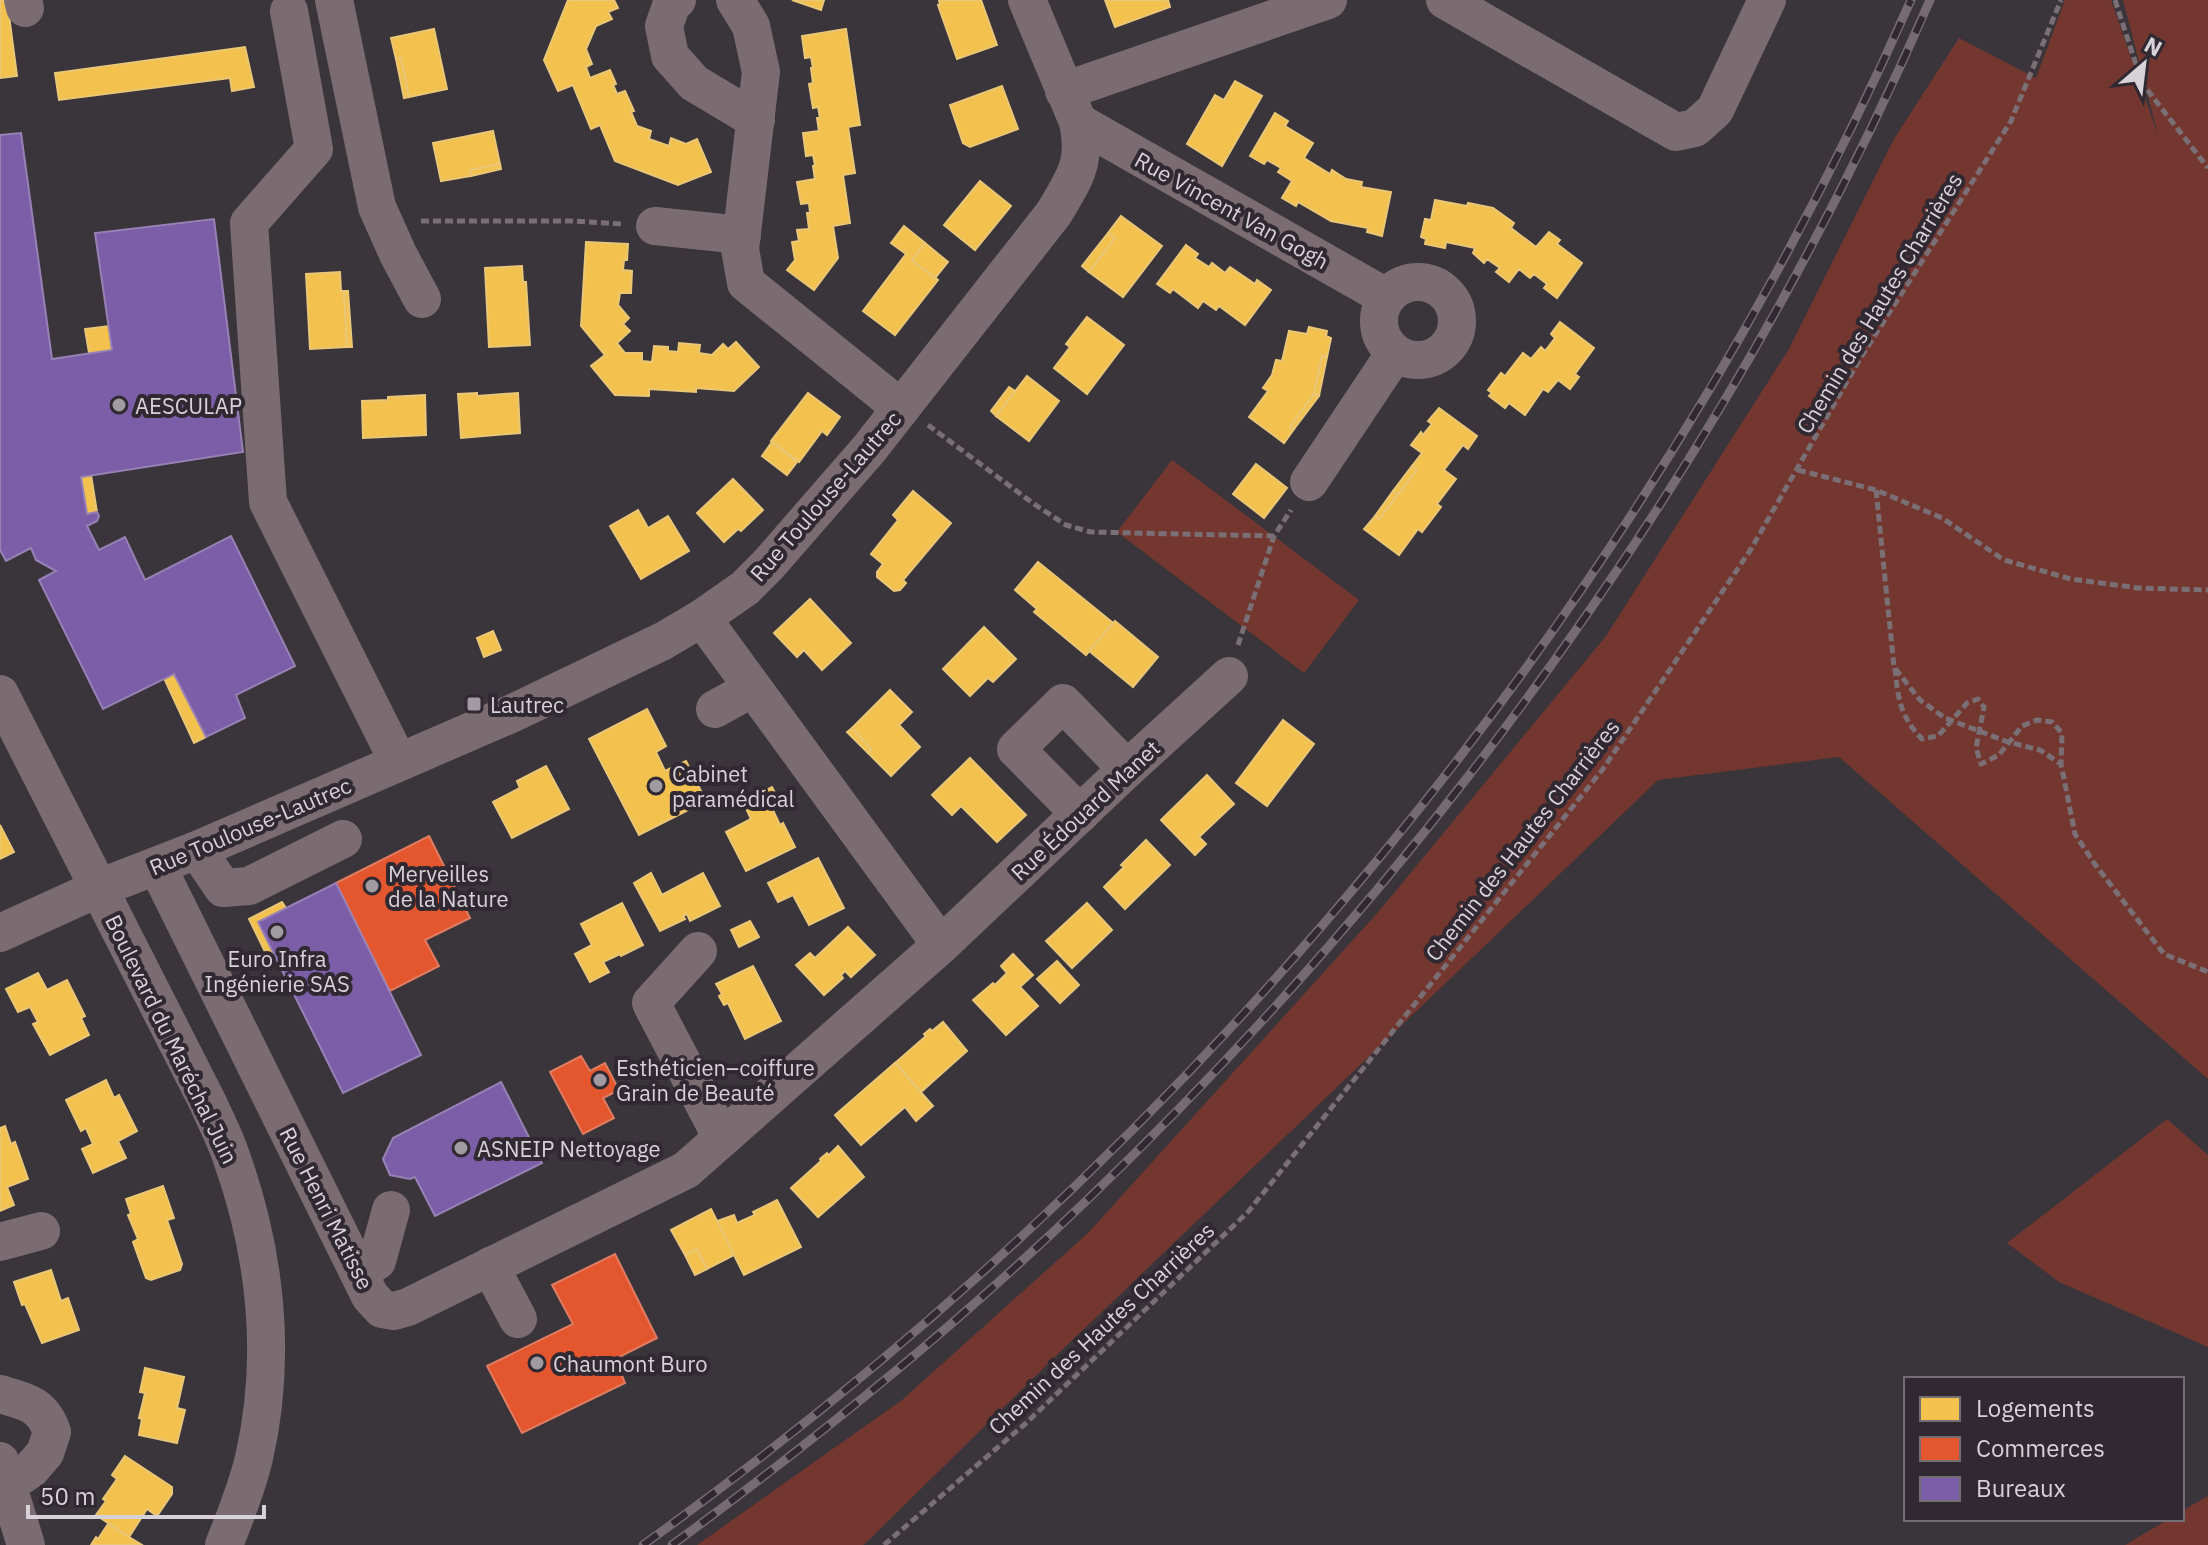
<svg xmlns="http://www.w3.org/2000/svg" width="2208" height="1545" font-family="'IBM Plex Sans',sans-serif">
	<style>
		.green { fill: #743730 }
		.homes { fill: #f2c14e; stroke: #eac677; stroke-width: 2 }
		.shops { fill: #e4572e; stroke: #e07c61; stroke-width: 2 }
		.offices { fill: #7b5ea7; stroke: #9781b5; stroke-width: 2 }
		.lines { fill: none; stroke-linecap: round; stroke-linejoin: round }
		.path { stroke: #7a6f75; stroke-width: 5; stroke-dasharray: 8 4; stroke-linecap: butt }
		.minor { stroke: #7b6c72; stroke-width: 38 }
		.rail-casing { stroke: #766b71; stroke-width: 9 }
		.rail { stroke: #312932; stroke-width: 6; stroke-dasharray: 18; stroke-linecap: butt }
		.poi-dot { fill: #a09ba0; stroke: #312932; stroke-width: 3 }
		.labels { text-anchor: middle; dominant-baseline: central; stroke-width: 8; stroke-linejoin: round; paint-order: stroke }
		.street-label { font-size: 22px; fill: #d7d2d7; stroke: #312932 }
		.poi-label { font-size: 22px; fill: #d7d2d7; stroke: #312932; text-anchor: start }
	</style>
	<rect width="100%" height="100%" fill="#3a353a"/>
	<g class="green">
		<path d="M2065 0H2111L2158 135 2123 0H2208V1079L1839 757 1658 780 1060 1352 869 1540 863 1545H697L902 1400 1089 1232 1380 910 1606 636 1789 349 1894 139 1959 38 2036 78Z"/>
		<path d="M1172 460 1359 600 1304 673 1117 532Z"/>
		<path d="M2167 1119 2208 1155V1347L2059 1282 2007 1243Z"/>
		<path d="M2208 1496V1545H2125L2169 1519H2182V1511Z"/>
	</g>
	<g class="homes">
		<path d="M0 0H7L17 76 0 78Z"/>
		<path d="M568 0H614L618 8 608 12 612 19 596 26 586 49 592 64 586 67 590 78 610 70 616 84 613 85 617 94 625 91 634 111 631 112 637 126 651 131 649 139 669 146 671 138 686 144 697 139 711 172 678 185 615 161 600 125 591 129 573 85 558 91 544 60Z"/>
		<path d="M792 0H824L821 10Z"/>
		<path d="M939 0H981L997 45 957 59 938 5 940 4Z"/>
		<path d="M1105 0H1168L1170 7 1115 27Z"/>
		<path d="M434 29 447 89 409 97 401 58 396 59 391 38Z"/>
		<path d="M846 29 860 125 848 127 855 173 843 175 850 223 833 226 838 258 814 290 787 270 795 260 792 242 799 241 797 230 809 229 807 213H810L809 203 801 204 797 182 815 179 813 166 815 165 813 155 806 156 803 133 819 131 817 118H820L818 107 813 108 809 84 813 83 811 68H813L811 57 805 58 802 36Z"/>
		<path d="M245 47 254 87 232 91 230 78 59 100 55 73Z"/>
		<path d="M401 58 409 97 404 98 396 59Z"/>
		<path d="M1235 81 1262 96 1222 166 1187 144 1215 95 1224 100Z"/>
		<path d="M1002 86 1018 129 970 147 963 143 950 105Z"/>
		<path d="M1275 113 1288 121 1285 126 1313 143 1304 158 1330 174 1332 170 1346 179 1362 182 1361 187 1391 192 1382 236 1367 232 1368 228 1331 221 1298 202 1296 206 1282 198 1292 181 1278 172 1281 168 1267 160 1264 164 1250 156Z"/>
		<path d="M493 131 500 164 470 170 471 176 441 181 433 143Z"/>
		<path d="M500 164 501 169 471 176 470 170Z"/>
		<path d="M980 181 1011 206 975 250 944 225Z"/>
		<path d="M1435 200 1467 206 1468 203 1493 208 1514 223 1511 228 1536 247 1549 232 1560 240 1557 244 1582 263 1557 298 1544 288 1547 284 1534 274 1530 278 1519 269 1509 282 1496 272 1500 268 1487 259 1484 263 1473 253 1475 248 1446 242 1445 248 1425 244 1426 239 1421 237 1425 219 1431 220Z"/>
		<path d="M1121 216 1162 246 1123 297 1089 272 1115 238 1108 233Z"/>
		<path d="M904 226 925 243 912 260 938 280 895 335 863 311 906 254 891 243Z"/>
		<path d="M1108 233 1115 238 1089 272 1082 266Z"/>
		<path d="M586 242 628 244 627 260H624L623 270 632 271 631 293H620L618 305 629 318 623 324 630 331 617 343 625 353H642V361L652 362 654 346 668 347V351L678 352 679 343 700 345 699 353 712 355 723 344 728 349 736 342 759 367 734 391 696 388V392L649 389V396L615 395 591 366 605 355 581 326Z"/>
		<path d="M925 243 948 262 935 278 912 260Z"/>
		<path d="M1186 245 1198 254 1195 258 1209 267 1212 263 1225 273 1230 267 1255 284 1257 280 1271 290 1245 325 1219 306 1216 310 1203 301 1198 308 1173 289 1170 293 1157 284Z"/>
		<path d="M522 266 523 282H526L530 345 489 347 485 268Z"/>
		<path d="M340 272 341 291H344L347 347 310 349 306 274Z"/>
		<path d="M344 291H348L352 347H347Z"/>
		<path d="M1087 317 1124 345 1087 394 1054 368 1070 347 1066 344Z"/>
		<path d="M1560 322 1594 348 1575 374 1579 377 1570 389 1558 380 1548 392 1543 389 1525 415 1509 403 1505 408 1489 396 1492 393 1488 390 1501 373 1505 376 1523 353 1531 359 1541 347 1545 351 1555 338 1551 334Z"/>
		<path d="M109 326 112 350 89 353 85 329Z"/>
		<path d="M1309 327 1327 331 1326 336 1331 338 1327 357 1322 356 1314 394 1290 427 1294 429 1284 443 1249 417 1268 391 1263 388 1272 375 1276 360 1282 361 1289 331 1307 334Z"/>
		<path d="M1322 356 1327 357 1319 396 1314 394Z"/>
		<path d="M1027 376 1059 401 1029 441 996 416Z"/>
		<path d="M1009 387 1015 391 996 416 991 411Z"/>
		<path d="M477 393V396L518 393 520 433 461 438 458 394Z"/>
		<path d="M808 393 840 417 827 435 822 431 799 462 771 441Z"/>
		<path d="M1314 394 1319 396 1294 429 1290 427Z"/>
		<path d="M425 395 426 435 363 438 362 401 388 400V397Z"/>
		<path d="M1439 408 1477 436 1468 449 1463 445 1444 470 1456 479 1437 504 1441 507 1422 532 1418 529 1399 555 1364 529 1375 516 1379 519 1417 470 1412 466 1422 453 1411 445 1421 432 1423 435 1432 424 1428 421Z"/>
		<path d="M772 442 797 462 787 475 762 456Z"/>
		<path d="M1256 464 1287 488 1264 518 1233 494Z"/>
		<path d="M1412 466 1417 470 1398 494 1393 491Z"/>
		<path d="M91 475 97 512 87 514 81 477Z"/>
		<path d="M733 479 763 510 741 531 738 529 724 542 697 513Z"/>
		<path d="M913 491 951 523 903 580 906 583 900 590 894 591 877 577V572L883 564 871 554 898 520 893 515Z"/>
		<path d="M1393 491 1398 494 1379 519 1375 516Z"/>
		<path d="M638 510 648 528 668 516 689 551 641 579 610 526Z"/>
		<path d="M1038 562 1113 623 1086 655 1034 612 1037 609 1015 590Z"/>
		<path d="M810 599 851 643 822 670 804 650 797 657 774 633Z"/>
		<path d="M1115 621 1158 657 1133 687 1089 651Z"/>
		<path d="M984 627 1016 659 993 682 988 678 970 696 943 669Z"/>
		<path d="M493 631 501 650 484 657 477 638Z"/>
		<path d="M174 674 206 737 194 743 164 678Z"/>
		<path d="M890 690 912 712 899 725 920 747 891 776 868 753 871 749 852 728Z"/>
		<path d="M647 709 666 746 656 752 665 771 686 761 706 801 639 835 589 739Z"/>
		<path d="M1283 720 1314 744 1267 806 1236 783Z"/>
		<path d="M852 728 871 749 868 753 847 732Z"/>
		<path d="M970 758 1026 815 997 842 961 806 952 815 932 795Z"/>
		<path d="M546 766 569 809 512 838 493 802 520 788 517 781Z"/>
		<path d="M1207 775 1234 804 1199 837 1206 844 1195 855 1161 820Z"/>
		<path d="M772 787 780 804 772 808 780 825 783 823 795 847 746 871 726 832 751 819 743 802Z"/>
		<path d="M0 825 14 852 0 859Z"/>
		<path d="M1146 840 1170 865 1125 909 1104 887 1124 867 1121 865Z"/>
		<path d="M818 858 844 908 809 925 793 895 778 902 768 883Z"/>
		<path d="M651 873 662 895 703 873 720 906 690 921 687 914 683 916 685 919 660 931 634 883Z"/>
		<path d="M282 902 286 908 258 922 276 959 270 962 249 919Z"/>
		<path d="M622 903 643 945 621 956 620 954 603 962 609 972 590 982 575 954 592 945 581 924Z"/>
		<path d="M1087 903 1112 930 1072 968 1046 941Z"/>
		<path d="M750 921 759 937 739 947 731 930Z"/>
		<path d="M848 927 875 955 851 977 845 971 841 975 843 978 824 995 796 965 810 953 815 958Z"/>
		<path d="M1013 954 1033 975 1020 987 1038 1006 1006 1035 973 1000 993 983 995 985 1007 973 1001 966Z"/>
		<path d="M1057 961 1079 985 1060 1003 1037 979Z"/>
		<path d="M753 966 781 1021 745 1039 728 1003 724 1005 719 996 722 994 716 984Z"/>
		<path d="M38 973 47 990 67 980 85 1016 81 1018 89 1035 50 1055 33 1024 38 1022 30 1007 18 1012 6 989Z"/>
		<path d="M943 1022 967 1051 921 1092 895 1063 926 1036 924 1034 930 1029 932 1031Z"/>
		<path d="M895 1063 933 1106 916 1121 905 1107 861 1145 835 1115Z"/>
		<path d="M106 1080 114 1098 119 1095 137 1131 118 1141 126 1158 93 1173 82 1149 93 1144 86 1128 81 1131 66 1100Z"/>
		<path d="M5 1126 11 1144 15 1142 28 1179 7 1187 14 1205 0 1211V1128Z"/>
		<path d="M838 1146 864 1177 818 1217 791 1188 821 1161 820 1159 827 1153 829 1155Z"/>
		<path d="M163 1186 174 1218 167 1220 182 1264 180 1270 151 1280 146 1278 133 1242 138 1239 128 1215 131 1214 126 1199Z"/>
		<path d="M777 1200 801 1247 744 1275 717 1221 734 1215 737 1223 755 1215 753 1212Z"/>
		<path d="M711 1209 734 1255 707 1269 697 1249 685 1255 671 1230Z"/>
		<path d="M697 1249 707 1269 695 1275 685 1255Z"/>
		<path d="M51 1270 61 1301 68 1298 79 1330 42 1343 25 1304 22 1305 14 1282Z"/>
		<path d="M145 1368 184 1377 177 1408 185 1410 177 1443 139 1435 142 1419 139 1418 145 1393 140 1392Z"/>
		<path d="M125 1456 172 1487V1494L157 1516 147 1509 129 1537 96 1515 106 1501 103 1499 117 1479 112 1475Z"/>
		<path d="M108 1524 129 1537 142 1545H91L96 1537 98 1539Z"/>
	</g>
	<g class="shops">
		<path d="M429 836 470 918 425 940 439 966 390 991 336 883Z"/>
		<path d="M581 1056 590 1071 605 1063 619 1090 603 1098 614 1118 583 1134 550 1072Z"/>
		<path d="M615 1254 657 1338 615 1359 625 1383 522 1433 487 1366 573 1324 552 1285Z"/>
	</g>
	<g class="offices">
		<path d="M21 133 52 359 112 350 95 233 214 219 243 452 81 477 87 514 97 512 99 516 97 521 87 526 99 550 125 537 145 580 231 536 295 666 236 695 245 718 206 737 174 674 103 709 39 580 56 571 36 560 31 548 6 561 0 550V135Z"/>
		<path d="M336 883 421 1055 343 1093 258 922Z"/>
		<path d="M501 1082 542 1163 435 1216 415 1177 410 1179 390 1175 383 1159 393 1138Z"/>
	</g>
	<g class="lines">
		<g class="path">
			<path d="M2115 0 2142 83 2208 168"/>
			<path d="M421 221H572L623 224"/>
			<path d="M928 425 1034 504 1066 525 1091 532 1274 536"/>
			<path d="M1798 470 1876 490 1942 518 2004 560 2071 579 2138 588 2208 590"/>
			<path d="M1876 490 1894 667 1920 700 1945 718 2008 742 2040 750 2061 764 2075 834 2094 863 2164 954 2208 972"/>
			<path d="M1238 645 1274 536 1291 510"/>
			<path d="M1895 668C1898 699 1900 716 1922 739L1938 736 1967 703 1978 699 1984 707 1976 748 1981 764 1999 755 2022 726 2037 720 2052 722 2062 733 2061 764"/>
			<path d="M884 1545 1025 1424 1248 1212 1603 769 1751 549 1860 359 2011 121 2061 0"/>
		</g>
		<g class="minor">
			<path d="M23 0 25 8"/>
			<path d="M334 0 377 207 398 254 422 299"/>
			<path d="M677 0 672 3 664 26 670 56 694 83 756 120"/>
			<path d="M735 0 751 26 761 72 740 249 746 283 901 408"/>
			<path d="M1445 0 1676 132 1695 128 1715 110 1767 0"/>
			<path d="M289 11 314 149 249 223 268 502 398 761"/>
			<path d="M1064 91 1328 0"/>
			<path d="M1078 122 1386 297"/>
			<path d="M655 226 742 235"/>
			<circle cx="1418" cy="321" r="39"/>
			<path d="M1309 482 1395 353"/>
			<path d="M702 618 941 945"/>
			<path d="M0 694 208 1103C216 1121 226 1140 232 1159 266 1255 277 1358 254 1458 247 1488 235 1517 224 1545"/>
			<path d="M715 709 751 689"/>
			<path d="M1080 814 1016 749 1063 703 1127 769"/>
			<path d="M197 850 223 888 249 886 343 839"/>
			<path d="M157 866 370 1296 382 1309 394 1311 408 1307 686 1170 941 945 1127 769 1229 676"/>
			<path d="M0 933 99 888 197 850 513 713 663 641 702 618 745 588 768 565 869 449 1054 213C1074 179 1087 163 1078 122L1027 0"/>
			<path d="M698 951 651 1003 722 1138"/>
			<path d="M0 1242 41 1231"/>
			<path d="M490 1266 518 1319"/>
			<path d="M359 1273 377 1261 391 1210"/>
			<path d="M0 1394C27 1402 42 1404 52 1432L45 1453 31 1469 8 1485"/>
			<path d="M0 1461 26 1545"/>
		</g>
		<defs>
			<g id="rail">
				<path d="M643 1545C1192 1152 1637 618 1911 0"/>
				<path d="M672 1545C817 1439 956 1326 1085 1202 1440 862 1734 451 1930 0"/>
			</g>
		</defs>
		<use href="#rail" class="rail-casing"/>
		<use href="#rail" class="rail"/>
	</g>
	<g class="poi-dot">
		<circle cx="119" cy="405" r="8"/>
		<rect x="466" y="696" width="16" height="16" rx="4"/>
		<circle cx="656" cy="786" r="8"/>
		<circle cx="372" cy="886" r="8"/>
		<circle cx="277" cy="932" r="8"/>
		<circle cx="600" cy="1080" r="8"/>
		<circle cx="461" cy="1148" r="8"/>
		<circle cx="537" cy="1363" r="8"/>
	</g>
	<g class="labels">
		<g class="street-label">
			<text transform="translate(1232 210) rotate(29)">Rue Vincent Van Gogh</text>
			<text transform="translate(1879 303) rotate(-59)">Chemin des Hautes Charrières</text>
			<text transform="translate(825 496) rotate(-49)">Rue Toulouse-Lautrec</text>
			<text transform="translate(1085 810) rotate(-43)">Rue Édouard Manet</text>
			<text transform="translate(250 826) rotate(-23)">Rue Toulouse-Lautrec</text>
			<text transform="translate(1522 840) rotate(-52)">Chemin des Hautes Charrières</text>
			<text transform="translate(172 1039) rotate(64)">Boulevard du Maréchal Juin</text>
			<text transform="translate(327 1208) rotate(63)">Rue Henri Matisse</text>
			<text transform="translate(1101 1328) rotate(-43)">Chemin des Hautes Charrières</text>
		</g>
		<g class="poi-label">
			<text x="135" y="405">AESCULAP</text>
			<text x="490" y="704">Lautrec</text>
			<text x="672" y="773">Cabinet<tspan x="672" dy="25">paramédical</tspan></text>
			<text x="388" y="873">Merveilles<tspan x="388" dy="25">de la Nature</tspan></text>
			<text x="277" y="958" text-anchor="middle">Euro Infra<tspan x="277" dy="25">Ingénierie SAS</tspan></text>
			<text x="616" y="1067">Esthéticien–coiffure<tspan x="616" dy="25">Grain de Beauté</tspan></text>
			<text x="477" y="1148">ASNEIP Nettoyage</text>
			<text x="553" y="1363">Chaumont Buro</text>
		</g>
	</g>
	<rect x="1904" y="1377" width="280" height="144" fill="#312932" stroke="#736d74" stroke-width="2"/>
	<rect x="1920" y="1397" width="40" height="24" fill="#f2c14e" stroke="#736d74" stroke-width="2"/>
	<text x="1976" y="1417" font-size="24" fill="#d7d2d7">Logements</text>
	<rect x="1920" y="1437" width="40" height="24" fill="#e4572e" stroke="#736d74" stroke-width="2"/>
	<text x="1976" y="1457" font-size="24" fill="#d7d2d7">Commerces</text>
	<rect x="1920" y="1477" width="40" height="24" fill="#7b5ea7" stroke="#736d74" stroke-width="2"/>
	<text x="1976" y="1497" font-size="24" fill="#d7d2d7">Bureaux</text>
	<g transform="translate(2144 64) rotate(28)" stroke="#312932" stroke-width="6" paint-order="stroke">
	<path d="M0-6L14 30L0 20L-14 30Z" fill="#d7d2d7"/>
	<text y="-12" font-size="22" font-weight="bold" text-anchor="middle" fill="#d7d2d7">N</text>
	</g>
	<path d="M28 1505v12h236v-12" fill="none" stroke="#d7d2d7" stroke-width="4"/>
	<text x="40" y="1505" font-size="24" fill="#d7d2d7" stroke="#312932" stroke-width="6" paint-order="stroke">50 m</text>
</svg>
